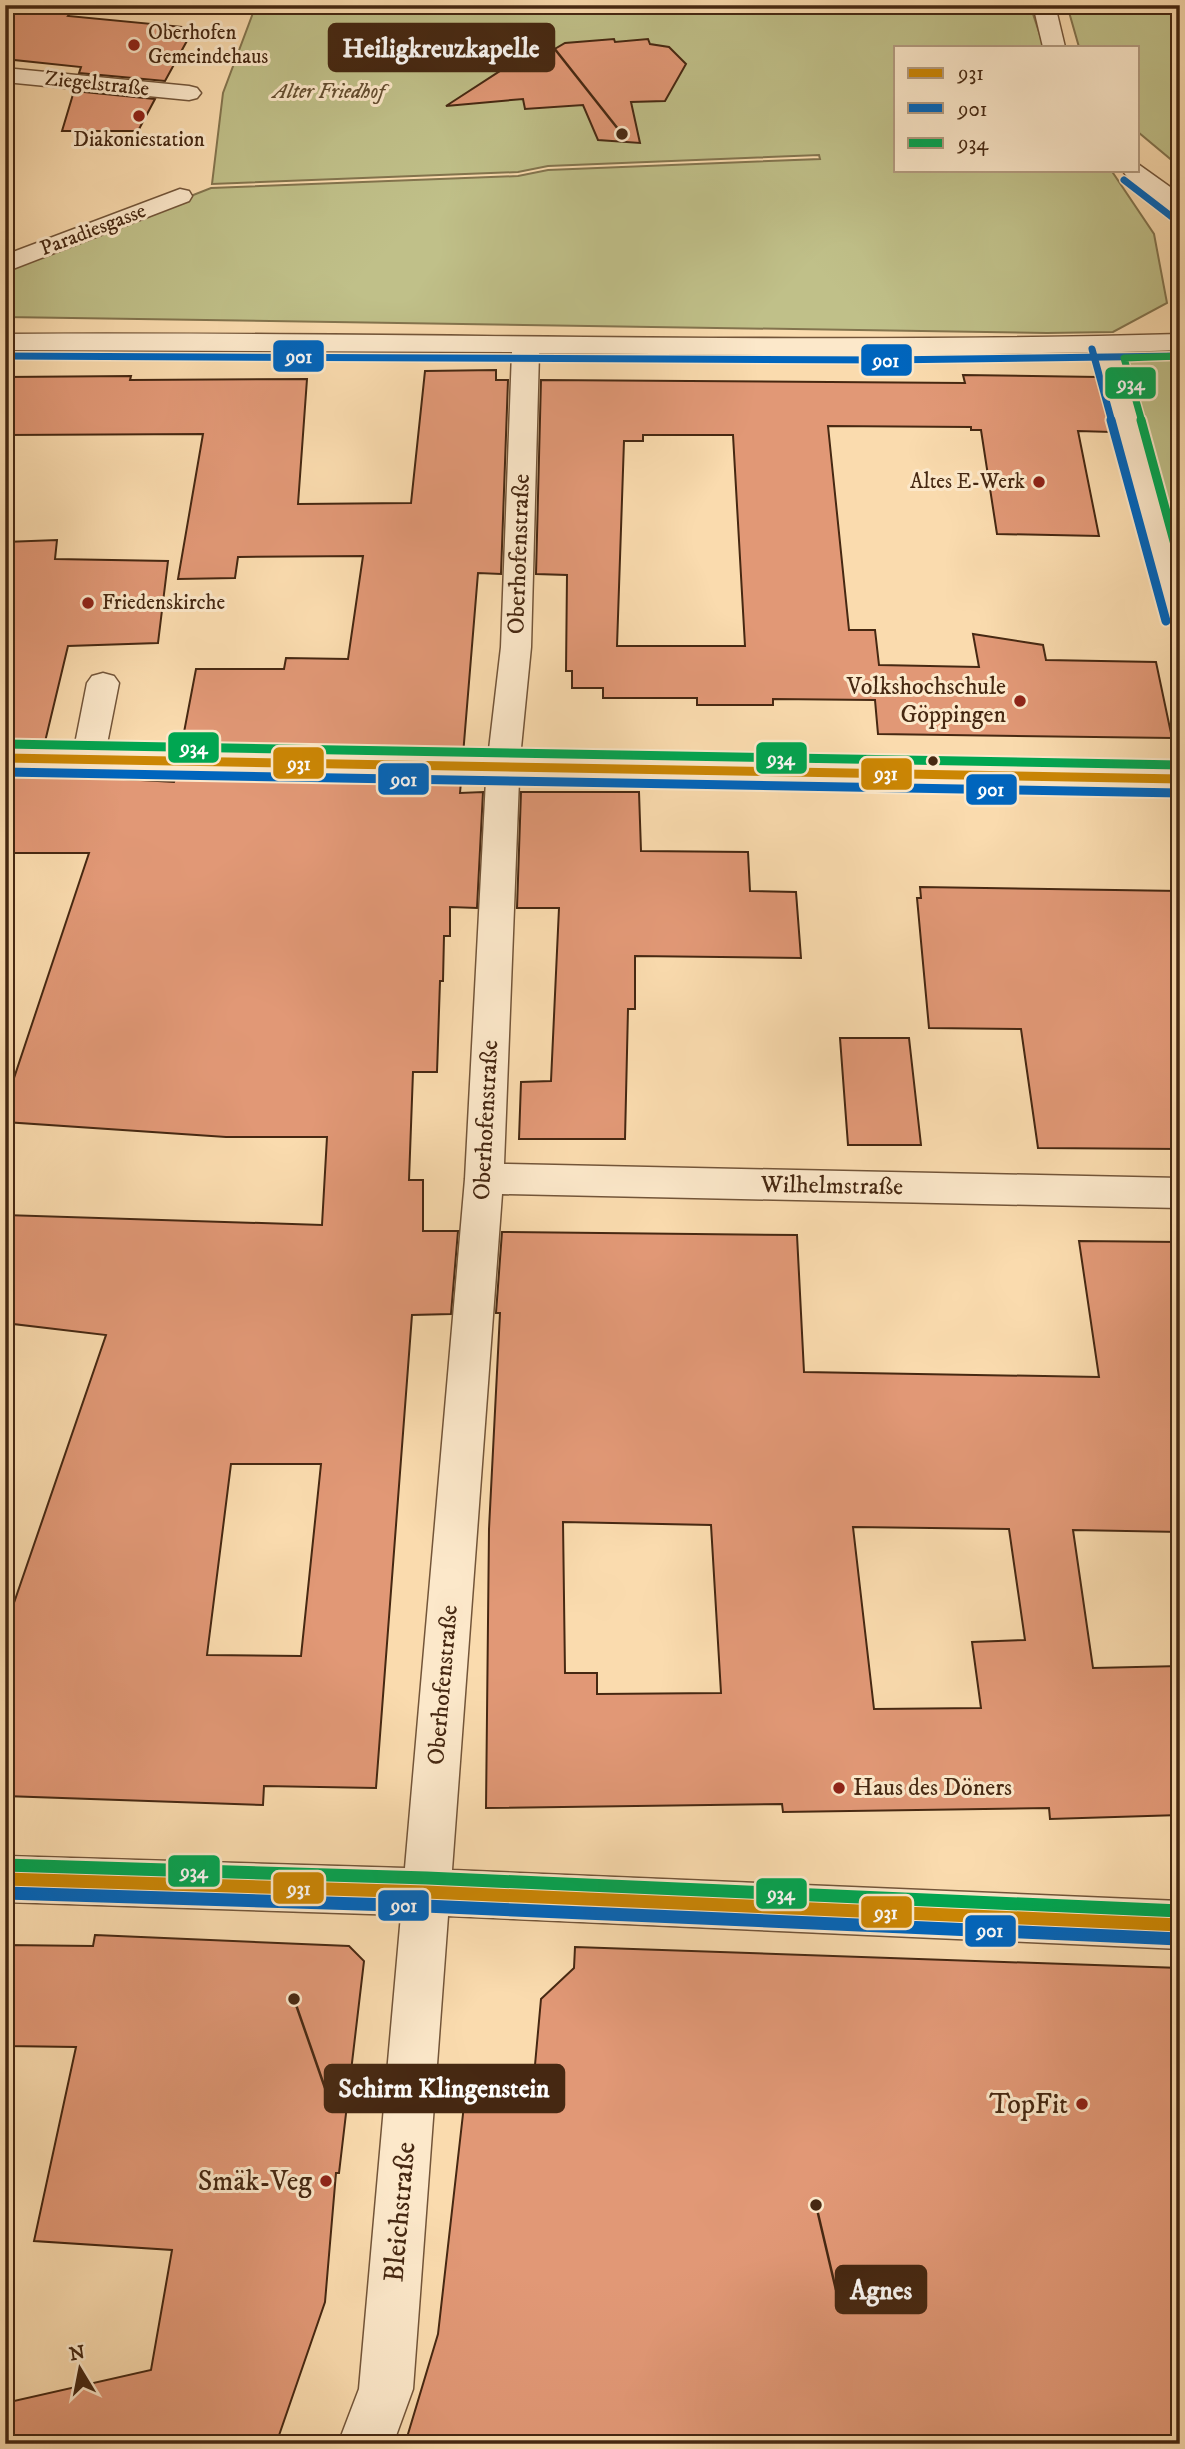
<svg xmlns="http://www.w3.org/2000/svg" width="1185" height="2449" font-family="'IM FELL DW Pica',serif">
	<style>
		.green { fill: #c0c089; stroke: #83744e; stroke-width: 2 }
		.building { fill: #e19876; stroke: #462812; stroke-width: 2; fill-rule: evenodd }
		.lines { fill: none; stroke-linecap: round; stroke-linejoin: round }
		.minor-casing { stroke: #735539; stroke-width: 3 }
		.minor { fill: #fce8ca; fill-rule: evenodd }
		.bus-1-far1-casing { stroke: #fce8ca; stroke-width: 13 }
		.bus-1-casing { stroke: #fce8ca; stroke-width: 18 }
		.bus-2-far2-casing { stroke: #fce8ca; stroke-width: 10 }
		.bus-2-far1-casing { stroke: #fce8ca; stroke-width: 13 }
		.bus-2-casing { stroke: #fce8ca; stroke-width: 18 }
		.bus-3-far2-casing { stroke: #fce8ca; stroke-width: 10 }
		.bus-3-far1-casing { stroke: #fce8ca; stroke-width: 13 }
		.bus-3-casing { stroke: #fce8ca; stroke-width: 18 }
		.bus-1-far1 { stroke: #cb8604; stroke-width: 9 }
		.bus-1 { stroke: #cb8604; stroke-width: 13 }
		.bus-2-far2 { stroke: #0065bd; stroke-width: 7 }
		.bus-2-far1 { stroke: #0065bd; stroke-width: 9 }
		.bus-2 { stroke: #0065bd; stroke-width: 13 }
		.bus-3-far2 { stroke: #00a651; stroke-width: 7 }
		.bus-3-far1 { stroke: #00a651; stroke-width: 9 }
		.bus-3 { stroke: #00a651; stroke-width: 13 }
		.poi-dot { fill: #8f2418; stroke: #fce8ca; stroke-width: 2.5 }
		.bus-dot { fill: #462812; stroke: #fce8ca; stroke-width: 2.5 }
		.labels { text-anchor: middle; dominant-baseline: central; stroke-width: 6; stroke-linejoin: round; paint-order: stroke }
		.far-poi-label { font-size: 21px; fill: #462812; stroke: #fce8ca; text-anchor: start }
		.far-street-label { font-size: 21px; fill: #462812; stroke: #fce8ca }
		.far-park-label { font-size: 21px; font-style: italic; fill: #644e30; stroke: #fce8ca }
		.street-label { font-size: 24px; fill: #462812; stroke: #fce8ca }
		.poi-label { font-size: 24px; fill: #462812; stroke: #fce8ca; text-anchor: end }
		.near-poi-label { font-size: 28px; fill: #462812; stroke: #fce8ca; text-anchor: end }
		.near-street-label { font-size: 28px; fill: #462812; stroke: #fce8ca }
		.leader { fill: none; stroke: #462812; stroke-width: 2.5 }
		.callout-dot { fill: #462812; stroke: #fce8ca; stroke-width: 2.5 }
		.callout { fill: #462812; stroke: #462812; stroke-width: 2.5 }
		.callout-label { font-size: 26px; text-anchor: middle; font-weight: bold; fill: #fff }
		.line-badge { stroke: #fce8ca; stroke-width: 2.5 }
		.badge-label { font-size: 19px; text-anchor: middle; font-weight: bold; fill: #fff }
	</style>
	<rect width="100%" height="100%" fill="#fadbae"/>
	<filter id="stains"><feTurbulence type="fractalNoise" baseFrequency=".00286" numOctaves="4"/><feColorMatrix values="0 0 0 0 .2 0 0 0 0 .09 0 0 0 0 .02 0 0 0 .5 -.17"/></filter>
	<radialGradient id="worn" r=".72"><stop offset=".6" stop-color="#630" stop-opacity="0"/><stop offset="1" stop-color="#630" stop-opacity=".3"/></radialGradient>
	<g class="green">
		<path d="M256 5H1030L1044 47H896V170H1111L1154 234 1167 303 1113 332 1047 333 5 317V269L211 188 518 176 548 170 820 159 819 155 548 166 518 172 212 184 223 93Z"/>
		<path d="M1067 5H1180V167L1138 132V47H1079Z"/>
		<path d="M1180 342V617L1106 345Z"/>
	</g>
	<g class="building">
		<path d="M18 5H76L68 16 194 28 165 81 79 73 81 67 5 59V22Z"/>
		<path d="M614 39 615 42 648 39 650 44 669 47 686 64 665 101 631 102 640 143 598 140 583 105 525 109 523 99 446 106 517 60 516 56 546 54 565 43Z"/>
		<path d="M74 91 155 99 138 131H62Z"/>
		<path d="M496 370V380H508L501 574 478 573 463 755 181 748 196 669H284L286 658 348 659 363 556 238 557 235 578 178 579 203 434 5 435V377L131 376 130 380 307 379 298 504 411 503 425 371Z"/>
		<path d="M963 375 1099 377 1111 432 1078 431 1099 536 997 534 981 430H971V427L828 426 849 630H875L879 665 979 667 973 634 1043 645 1046 660 1156 662 1172 738 878 734 875 700 773 699V705H697V698H603V688H572V671H566L567 575 536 574 541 380 965 383ZM643 435H733L745 646H617L624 441H643Z"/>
		<path d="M57 540 55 559 168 561 158 643 68 646 44 746 5 744V542Z"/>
		<path d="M5 772 174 782 176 776 461 782 460 793 483 792 477 908 450 907V936H444L443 981H440L437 1072H413L409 1180H423V1231H458L451 1314 412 1315 376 1788 264 1786 263 1805 5 1796V1629L106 1335 5 1323V1215L322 1225 327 1137H226L5 1122V1105L89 853H5ZM231 1464H321L301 1656 207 1655Z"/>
		<path d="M521 792H639L641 851 748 852 750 891 796 892 801 958 635 956V1009H628L625 1139H519L521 1082 551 1081 559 908H517Z"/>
		<path d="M920 887 1180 891V1149L1038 1148 1021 1029 929 1028 917 898H921Z"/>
		<path d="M840 1038H909L921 1145H848Z"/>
		<path d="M502 1232 797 1235 804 1372 1099 1377 1079 1241 1180 1242V1532L1073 1530 1093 1668 1180 1666V1815L1050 1819 1049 1808 783 1812 782 1804 486 1808 489 1529 500 1313H496ZM563 1522 711 1525 721 1693 597 1694V1673H565ZM853 1527 1009 1529 1025 1640 972 1642 981 1708 874 1709Z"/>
		<path d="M95 1935 349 1946 364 1961 339 2173H336L325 2302 276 2444H5V2403L151 2370 172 2250 34 2241 76 2047 5 2046V1945L93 1946Z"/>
		<path d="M575 1947 1180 1968V2444H405L438 2334 468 2070 534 2076 541 1999 574 1968Z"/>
	</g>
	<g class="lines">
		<defs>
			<g id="minor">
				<path d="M1033 5H1055L1065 47H1043Z"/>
				<path d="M5 68 189 86 197 88 201 93 197 98 189 100 5 82Z"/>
				<path d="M1138 164 1180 194V213C1159 208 1134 187 1122 170H1138Z"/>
				<path d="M180 189 189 191 192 196 189 201 5 272V255Z"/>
				<path d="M5 334C397 331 788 345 1180 334V350L1121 352 1180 562V626L1169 624 1165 617 1095 352 886 356 539 353 531 647 520 758 1180 768V790L519 780 504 1164 1180 1178V1208L502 1194 452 1870 1180 1901V1949L448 1916 413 2389 393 2444H338L359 2389 401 1915 5 1902V1856L405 1868 465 1179 486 780 5 769V747L74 749 87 683 92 676 103 673 114 676 119 683 106 749 488 758 501 647 512 352 5 350Z"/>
			</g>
		</defs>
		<use href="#minor" class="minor-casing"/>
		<use href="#minor" class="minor"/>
		<defs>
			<path id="bus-1-far1" d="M5 758 1180 779"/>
			<path id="bus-1" d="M5 1879 426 1892 1180 1925"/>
			<g id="bus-2-far2">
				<path d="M1124 180 1172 217"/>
				<path d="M1092 349 1112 422"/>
				<path d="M5 356 886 360 1180 356"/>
			</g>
			<g id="bus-2-far1">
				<path d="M1111 420 1166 621"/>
				<path d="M5 772 1180 793"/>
			</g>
			<path id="bus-2" d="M5 1893 425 1906 1179 1939"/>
			<path id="bus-3-far2" d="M1142 422 1124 358 1180 356"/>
			<g id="bus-3-far1">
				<path d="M1141 420 1180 563"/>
				<path d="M5 744 1180 765"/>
			</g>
			<path id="bus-3" d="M5 1865 427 1878 1180 1911"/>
		</defs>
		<use href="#bus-1-far1" class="bus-1-far1-casing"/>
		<use href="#bus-1" class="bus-1-casing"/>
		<use href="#bus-2-far2" class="bus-2-far2-casing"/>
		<use href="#bus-2-far1" class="bus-2-far1-casing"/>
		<use href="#bus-2" class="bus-2-casing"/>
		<use href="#bus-3-far2" class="bus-3-far2-casing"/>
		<use href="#bus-3-far1" class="bus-3-far1-casing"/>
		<use href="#bus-3" class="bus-3-casing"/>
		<use href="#bus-1-far1" class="bus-1-far1"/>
		<use href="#bus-1" class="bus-1"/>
		<use href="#bus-2-far2" class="bus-2-far2"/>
		<use href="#bus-2-far1" class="bus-2-far1"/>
		<use href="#bus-2" class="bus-2"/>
		<use href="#bus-3-far2" class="bus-3-far2"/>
		<use href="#bus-3-far1" class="bus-3-far1"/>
		<use href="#bus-3" class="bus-3"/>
	</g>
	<g class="poi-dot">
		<circle cx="134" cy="45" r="7"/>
		<circle cx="139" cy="116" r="7"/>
		<circle cx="1039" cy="482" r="7"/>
		<circle cx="88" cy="603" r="7"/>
		<circle cx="1020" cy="701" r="7"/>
		<circle cx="839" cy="1788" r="7"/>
		<circle cx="1082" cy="2104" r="7"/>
		<circle cx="326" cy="2181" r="7"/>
	</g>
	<circle class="bus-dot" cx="933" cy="761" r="6"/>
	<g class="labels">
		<g class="far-poi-label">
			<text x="148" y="33">Oberhofen<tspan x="148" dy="24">Gemeindehaus</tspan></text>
			<text x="139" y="140" text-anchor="middle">Diakoniestation</text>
			<text x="1025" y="482" text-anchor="end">Altes E-Werk</text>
			<text x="102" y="603">Friedenskirche</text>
		</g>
		<g class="far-street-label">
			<text transform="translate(97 84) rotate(6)">Ziegelstraße</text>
			<text transform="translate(93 230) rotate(-21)">Paradiesgasse</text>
		</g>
		<g class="far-park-label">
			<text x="329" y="92">Alter Friedhof</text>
		</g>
		<g class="street-label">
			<text transform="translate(519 554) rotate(-88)">Oberhofenstraße</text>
			<text transform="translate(486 1120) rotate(-87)">Oberhofenstraße</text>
			<text transform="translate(832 1186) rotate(1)">Wilhelmstraße</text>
			<text transform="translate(443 1685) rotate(-85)">Oberhofenstraße</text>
		</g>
		<g class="poi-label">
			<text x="1006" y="687">Volkshochschule<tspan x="1006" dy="28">Göppingen</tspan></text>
			<text x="853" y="1788" text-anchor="start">Haus des Döners</text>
		</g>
		<g class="near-poi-label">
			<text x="1068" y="2104">TopFit</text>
			<text x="312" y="2181">Smäk-Veg</text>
		</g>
		<g class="near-street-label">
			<text transform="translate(400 2212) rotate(-85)">Bleichstraße</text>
		</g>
	</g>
	<path class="leader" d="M622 134L554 48M294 1999L325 2088M816 2205L836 2290"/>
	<g class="callout-dot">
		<circle cx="622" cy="134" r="7"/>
		<circle cx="294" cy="1999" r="7"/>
		<circle cx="816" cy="2205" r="7"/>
	</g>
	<g class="callout">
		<rect x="329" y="24" width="225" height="47" rx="7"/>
		<rect x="325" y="2065" width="239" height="47" rx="7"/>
		<rect x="836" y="2266" width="90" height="47" rx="7"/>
	</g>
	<g class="callout-label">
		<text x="441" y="57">Heiligkreuzkapelle</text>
		<text x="444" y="2097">Schirm Klingenstein</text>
		<text x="881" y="2299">Agnes</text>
	</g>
	<g class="line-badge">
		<rect x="272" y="339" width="53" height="34" rx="7" fill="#0065bd"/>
		<rect x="860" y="343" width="53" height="34" rx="7" fill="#0065bd"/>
		<rect x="1104" y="366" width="53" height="34" rx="7" fill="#00a651"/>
		<rect x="167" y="731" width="53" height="33" rx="7" fill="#00a651"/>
		<rect x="755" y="741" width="53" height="34" rx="7" fill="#00a651"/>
		<rect x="272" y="746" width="53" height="34" rx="7" fill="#cb8604"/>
		<rect x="860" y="757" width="53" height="34" rx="7" fill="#cb8604"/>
		<rect x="377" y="762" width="53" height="34" rx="7" fill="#0065bd"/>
		<rect x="965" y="773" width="53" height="33" rx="7" fill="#0065bd"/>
		<rect x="167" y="1854" width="54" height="34" rx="7" fill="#00a651"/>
		<rect x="272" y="1871" width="53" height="34" rx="7" fill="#cb8604"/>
		<rect x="755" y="1877" width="53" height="33" rx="7" fill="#00a651"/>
		<rect x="377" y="1889" width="53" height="33" rx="7" fill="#0065bd"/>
		<rect x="860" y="1895" width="53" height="34" rx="7" fill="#cb8604"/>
		<rect x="964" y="1914" width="53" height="34" rx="7" fill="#0065bd"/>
	</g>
	<g class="badge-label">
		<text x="299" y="363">901</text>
		<text x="886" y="367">901</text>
		<text x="1131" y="390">934</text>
		<text x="194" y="754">934</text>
		<text x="781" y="765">934</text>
		<text x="299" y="770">931</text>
		<text x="886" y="780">931</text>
		<text x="404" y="786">901</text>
		<text x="991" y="796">901</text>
		<text x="194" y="1878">934</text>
		<text x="299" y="1895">931</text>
		<text x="781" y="1900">934</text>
		<text x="404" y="1912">901</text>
		<text x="886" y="1919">931</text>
		<text x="990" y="1937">901</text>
	</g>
	<rect width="1185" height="2449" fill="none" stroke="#fadbae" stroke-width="28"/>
	<rect x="7" y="7" width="1171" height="2435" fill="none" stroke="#462812" stroke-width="3.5"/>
	<rect x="14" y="14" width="1157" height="2421" fill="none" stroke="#462812" stroke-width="2"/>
	<rect x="894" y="46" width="245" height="126" fill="#fce8ca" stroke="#b39b80" stroke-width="2"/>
	<rect x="908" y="68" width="35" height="10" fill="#cb8604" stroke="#b39b80" stroke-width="2"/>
	<text x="958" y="80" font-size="21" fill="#462812">931</text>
	<rect x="908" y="103" width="35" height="10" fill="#0065bd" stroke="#b39b80" stroke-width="2"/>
	<text x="958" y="116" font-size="21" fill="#462812">901</text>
	<rect x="908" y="138" width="35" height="10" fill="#00a651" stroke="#b39b80" stroke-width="2"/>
	<text x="958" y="150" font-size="21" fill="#462812">934</text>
	<g transform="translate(80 2369) rotate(350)" stroke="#fce8ca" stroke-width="5" paint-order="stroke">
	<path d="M0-5L12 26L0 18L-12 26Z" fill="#462812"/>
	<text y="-10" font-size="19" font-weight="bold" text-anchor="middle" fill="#462812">N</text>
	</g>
	<rect width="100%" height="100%" filter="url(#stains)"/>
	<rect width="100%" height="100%" fill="url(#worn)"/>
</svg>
